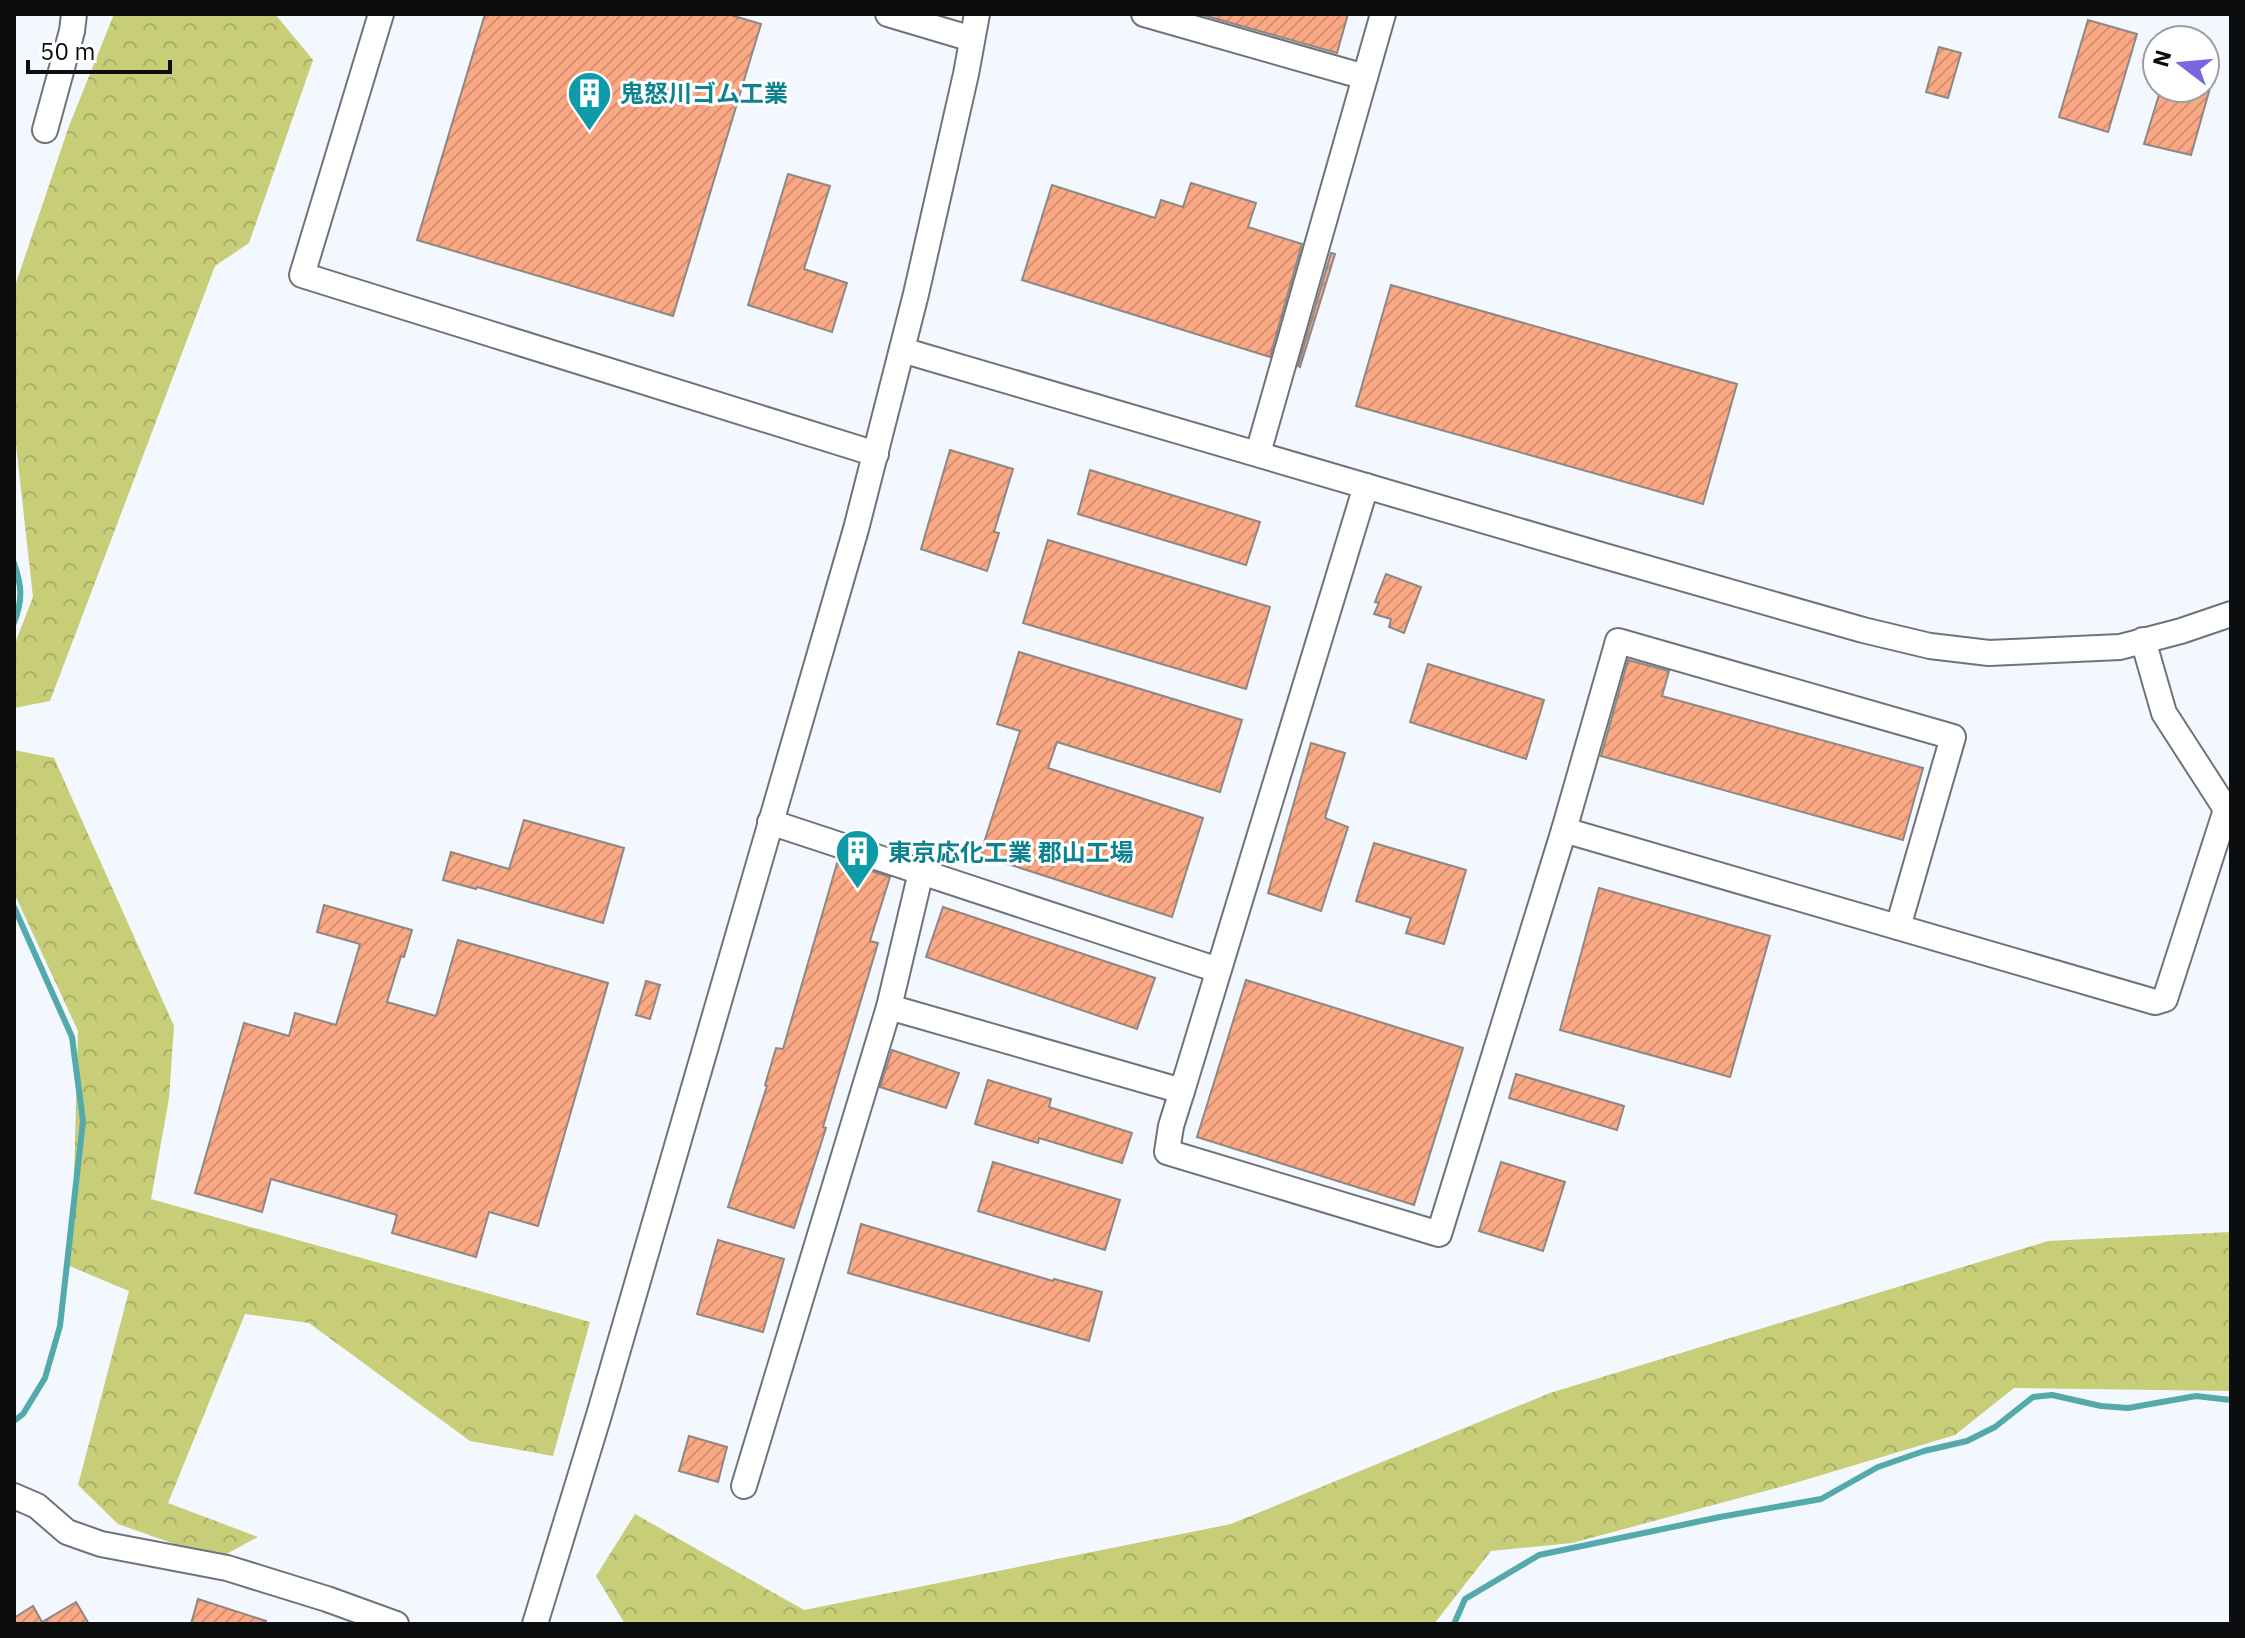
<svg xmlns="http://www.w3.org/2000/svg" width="2245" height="1638" font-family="'IBM Plex Sans','Noto Sans JP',sans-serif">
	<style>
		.forest { fill: url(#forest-crowns) }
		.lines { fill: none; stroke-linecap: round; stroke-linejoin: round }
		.stream { stroke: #54a9aa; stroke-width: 6 }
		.building { fill: url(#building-hatch); stroke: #8f8784; stroke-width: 2 }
		.minor-casing { stroke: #6f747a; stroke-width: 28 }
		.minor { stroke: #fff; stroke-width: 24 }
		.labels { text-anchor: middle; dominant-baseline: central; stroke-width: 6; stroke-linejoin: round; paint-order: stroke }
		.culture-label { font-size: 24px; font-weight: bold; fill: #0d838f; stroke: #fff; text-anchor: start }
	</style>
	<defs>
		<pattern id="forest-crowns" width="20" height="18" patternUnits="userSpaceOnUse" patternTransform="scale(2)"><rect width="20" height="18" fill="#c8cd78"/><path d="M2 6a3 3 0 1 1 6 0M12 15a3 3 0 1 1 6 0" fill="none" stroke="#aaaf67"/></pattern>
		<pattern id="building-hatch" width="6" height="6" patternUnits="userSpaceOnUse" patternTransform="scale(2)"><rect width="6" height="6" fill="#faa984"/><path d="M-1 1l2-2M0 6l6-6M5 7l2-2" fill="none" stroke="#d59071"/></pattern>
	</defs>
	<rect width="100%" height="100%" fill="#f2f8fe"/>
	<g class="forest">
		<path d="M114 14H275L313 60 249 243 215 266 50 701 14 708V646L33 597 16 445 14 289 69 126Z"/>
		<path d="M14 750 54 758 174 1026 169 1098 151 1199 590 1322 553 1456 470 1441 309 1323 245 1314 168 1503 258 1537 217 1559 118 1524 78 1485 129 1291 67 1265 73 1213 78 1031 14 893Z"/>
		<path d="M2231 1232V1391L2014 1388 1955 1435 1795 1483 1572 1543 1491 1551 1434 1624H625L596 1576 635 1514 804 1610 1231 1524 1550 1393 2048 1241Z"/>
	</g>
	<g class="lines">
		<g class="stream">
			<path d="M14 563C22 587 23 599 14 623"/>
			<path d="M14 907 72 1037 83 1121 60 1326 45 1378 23 1414 14 1421"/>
			<path d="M1454 1624 1465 1599 1539 1555 1720 1517 1821 1499 1878 1467 1924 1451 1967 1441 1995 1427 2033 1397 2052 1395 2101 1406 2128 1408 2196 1396 2231 1400"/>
		</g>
	</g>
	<g class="building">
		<path d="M485 14H727L761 24 673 316 417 240Z"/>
		<path d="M1199 14H1348L1337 53Z"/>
		<path d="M2088 20 2137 34 2108 132 2059 117Z"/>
		<path d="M1939 47 1961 53 1948 98 1926 92Z"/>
		<path d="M2161 88H2210L2191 155 2144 144Z"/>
		<path d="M788 174 830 186 804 269 847 283 832 332 748 305Z"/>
		<path d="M1191 183 1256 203 1248 227 1302 244 1270 357 1022 280 1052 185 1155 218 1161 200 1183 207Z"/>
		<path d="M1331 253 1335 254 1300 367 1298 366Z"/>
		<path d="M1391 285 1737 384 1703 504 1356 406Z"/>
		<path d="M950 450 1013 469 994 532 999 533 987 571 921 549Z"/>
		<path d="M1090 470 1260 522 1246 565 1078 514Z"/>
		<path d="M1048 540 1270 607 1246 689 1023 623Z"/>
		<path d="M1386 574 1421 587 1404 633 1389 627 1391 619 1374 614 1379 603 1375 602Z"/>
		<path d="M1019 652 1242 720 1220 792 1057 742 1048 768 1203 818 1172 917 980 855 1020 731 997 724Z"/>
		<path d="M1628 660 1669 671 1662 696 1923 768 1903 840 1601 756Z"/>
		<path d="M1428 664 1544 700 1526 759 1410 722Z"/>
		<path d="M1311 743 1345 753 1325 818 1348 827 1321 911 1268 893Z"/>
		<path d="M524 820 624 848 603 923 477 887 476 889 443 880 451 852 509 869Z"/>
		<path d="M1374 843 1466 870 1444 944 1406 933 1411 918 1356 901Z"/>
		<path d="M838 860 890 877 870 941 878 943 823 1127 826 1128 794 1228 728 1207 767 1086 765 1085 776 1048 783 1049Z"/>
		<path d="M1599 888 1770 936 1730 1077 1560 1030Z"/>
		<path d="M324 905 412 930 404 957 401 956 387 1002 436 1016 458 940 608 983 538 1226 489 1212 476 1257 392 1233 397 1215 271 1179 262 1212 195 1193 244 1023 289 1036 295 1013 336 1025 360 944 317 932Z"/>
		<path d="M943 907 1155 978 1137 1029 926 957Z"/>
		<path d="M1246 980 1463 1048 1414 1205 1197 1137Z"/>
		<path d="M646 981 660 985 650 1019 636 1015Z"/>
		<path d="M892 1050 959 1073 946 1108 880 1087Z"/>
		<path d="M1516 1074 1624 1106 1617 1130 1509 1098Z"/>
		<path d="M988 1080 1051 1099 1049 1107 1132 1133 1122 1163 1039 1138 1038 1143 975 1124Z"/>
		<path d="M993 1162 1120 1200 1105 1250 978 1211Z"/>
		<path d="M1501 1162 1565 1182 1543 1251 1479 1231Z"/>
		<path d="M861 1224 1053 1281 1054 1279 1102 1292 1089 1341 848 1273Z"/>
		<path d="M718 1240 784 1259 763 1332 697 1314Z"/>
		<path d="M689 1436 727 1447 718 1482 679 1471Z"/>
		<path d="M198 1599 266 1621 265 1624H191Z"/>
		<path d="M76 1602 89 1624H14V1618L33 1606 42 1622Z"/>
	</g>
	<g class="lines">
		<defs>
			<g id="minor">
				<path d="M381 14 302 275 876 454"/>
				<path d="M888 14 972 39"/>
				<path d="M1144 14 1365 77"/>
				<path d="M45 130 72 31 74 14"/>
				<path d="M902 350 1601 555 1863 630 1930 646 1989 653 2120 647 2181 631 2231 614"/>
				<path d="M1258 453 1383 14"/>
				<path d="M770 822 1218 970"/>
				<path d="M1564 830 2155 1002 2165 999 2225 813 2224 806 2164 713 2143 640"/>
				<path d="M889 1007 1182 1091 1366 486"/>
				<path d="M1182 1091 1171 1126 1167 1152 1439 1234 1564 830 1618 641 1953 737 1898 927"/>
				<path d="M744 1486 889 1007 921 872"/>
				<path d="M14 1496 37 1506 67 1532 101 1544 227 1568 327 1599 396 1624"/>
				<path d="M535 1624 599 1415 856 529 916 294 966 74 977 14"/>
			</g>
		</defs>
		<use href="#minor" class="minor-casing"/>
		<use href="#minor" class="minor"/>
	</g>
	<defs>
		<symbol id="building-pin" viewBox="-11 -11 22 30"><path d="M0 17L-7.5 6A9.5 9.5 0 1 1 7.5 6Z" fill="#0f9aa8" stroke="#fff"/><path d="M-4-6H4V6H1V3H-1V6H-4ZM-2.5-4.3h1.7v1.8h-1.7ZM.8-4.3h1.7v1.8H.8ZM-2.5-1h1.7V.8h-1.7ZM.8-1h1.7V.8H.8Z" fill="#fff"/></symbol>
	</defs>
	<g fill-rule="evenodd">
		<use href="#building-pin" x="564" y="68" width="51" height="69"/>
		<use href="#building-pin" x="832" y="826" width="51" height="69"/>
	</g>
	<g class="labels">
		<g class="culture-label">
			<text x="620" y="93">鬼怒川ゴム工業</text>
			<text x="888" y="852">東京応化工業 郡山工場</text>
		</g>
	</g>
	<rect width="2245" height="1638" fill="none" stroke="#0b0d0f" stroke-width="32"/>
	<g transform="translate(2181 64) rotate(286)"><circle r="38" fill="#ffffff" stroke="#9d9e9f" stroke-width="2"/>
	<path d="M0-6L14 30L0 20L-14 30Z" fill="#7b66e1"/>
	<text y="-12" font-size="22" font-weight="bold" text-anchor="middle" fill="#0b0d0f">N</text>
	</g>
	<path d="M28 60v12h142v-12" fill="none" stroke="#0b0d0f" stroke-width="4"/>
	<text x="40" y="60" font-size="24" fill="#0b0d0f" stroke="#ffffff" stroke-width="6" paint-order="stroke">50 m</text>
</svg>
